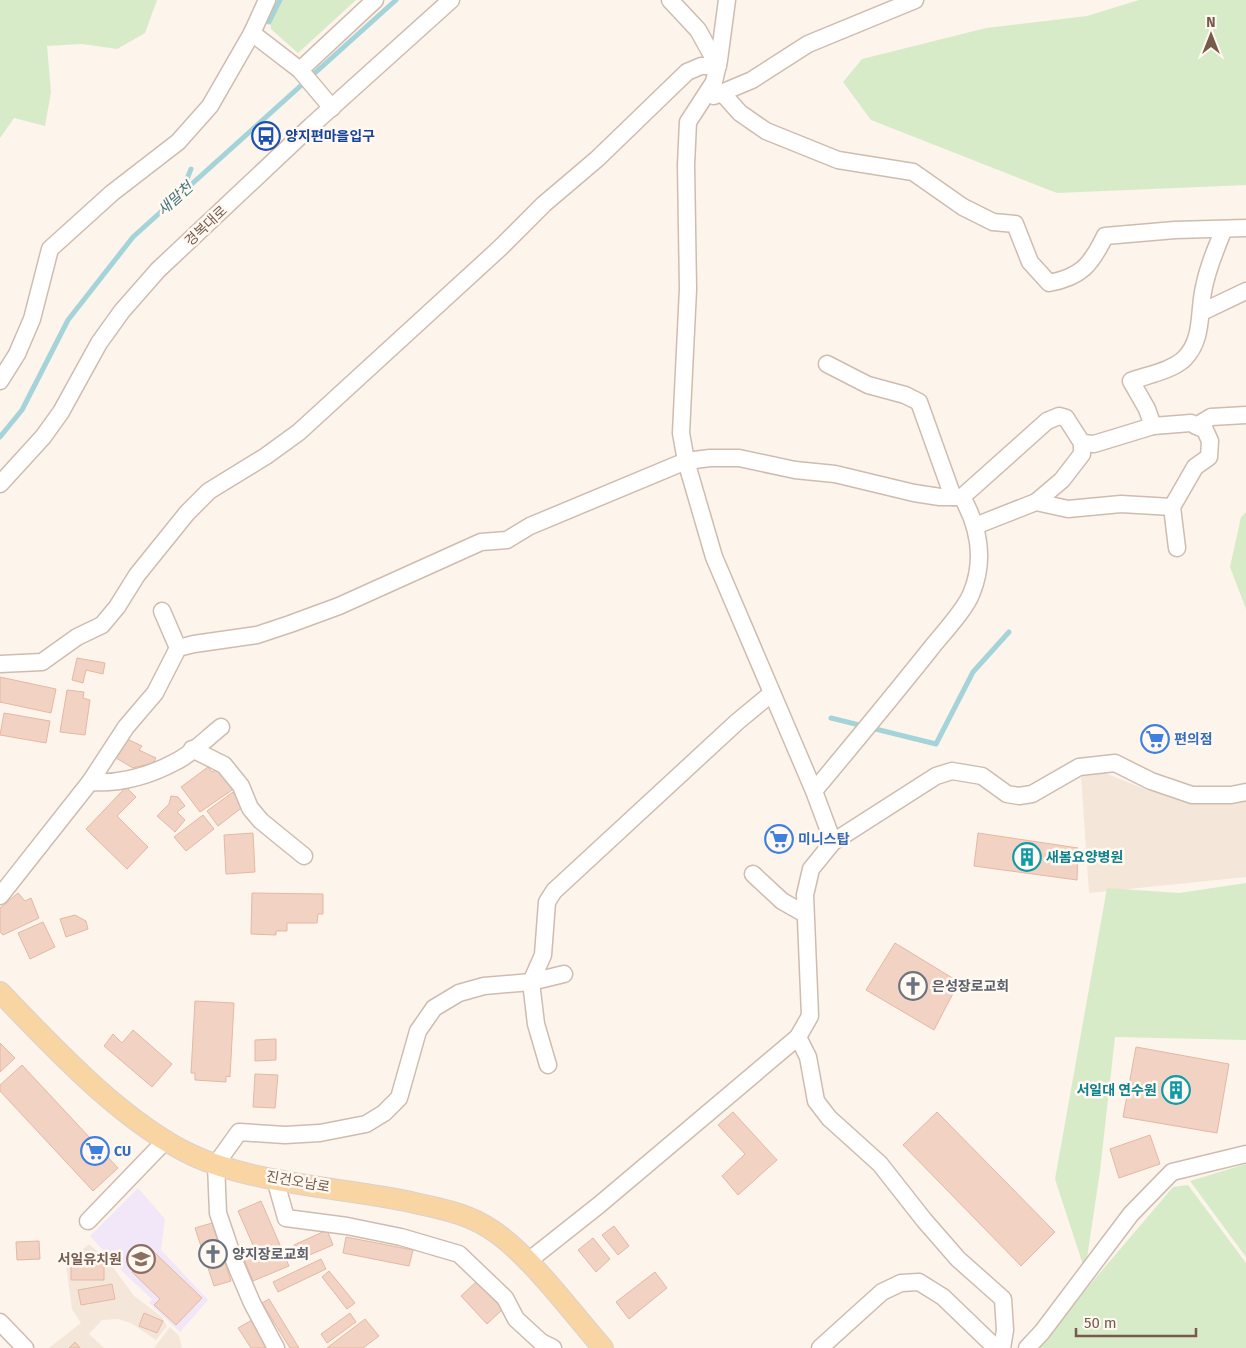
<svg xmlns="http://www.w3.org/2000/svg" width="1246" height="1348" font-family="'Fira Sans','Noto Sans KR',sans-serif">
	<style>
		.residential { fill: #f4e6d9 }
		.education { fill: #f1e7f9 }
		.green { fill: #d8ebc8 }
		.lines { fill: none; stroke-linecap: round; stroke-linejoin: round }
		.stream { stroke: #a4d4d9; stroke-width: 5 }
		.building { fill: #f2d2c2; stroke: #e5b8a2 }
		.minor-casing { stroke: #cfbcaf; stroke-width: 19 }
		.major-casing { stroke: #d9d1cd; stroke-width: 22 }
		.minor { stroke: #fff; stroke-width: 16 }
		.major { stroke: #fad5a4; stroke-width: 20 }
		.labels { text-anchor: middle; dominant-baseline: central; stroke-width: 5; stroke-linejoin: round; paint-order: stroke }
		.transit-label { font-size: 14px; font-weight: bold; fill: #164399; stroke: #fff9f1; text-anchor: start }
		.street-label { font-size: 14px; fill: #785a4d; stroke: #fff9f1 }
		.shop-label { font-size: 14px; font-weight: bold; fill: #366cbe; stroke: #fff9f1; text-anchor: start }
		.culture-label { font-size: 14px; font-weight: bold; fill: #0d838f; stroke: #fff9f1; text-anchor: start }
		.worship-label { font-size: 14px; font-weight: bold; fill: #5b616d; stroke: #fff9f1; text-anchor: start }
		.education-label { font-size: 14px; font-weight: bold; fill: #785e54; stroke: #fff9f1; text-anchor: end }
		.water-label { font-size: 15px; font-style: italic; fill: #40767c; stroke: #fff9f1 }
	</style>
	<rect width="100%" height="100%" fill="#fdf4eb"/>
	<g class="residential">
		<path d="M1105 773 1147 790 1190 801 1246 799V877L1089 893 1081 775Z"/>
		<path d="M89 1244 109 1262 134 1296 162 1317 167 1326 156 1340 131 1323 118 1319 102 1320 89 1334 104 1348H49L81 1323 72 1309 66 1265Z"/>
		<path d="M170 1327 179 1336 182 1348H154Z"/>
	</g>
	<path class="education" d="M138 1188 165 1219 161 1250 208 1300 180 1332 149 1303 152 1299 127 1276 90 1236Z"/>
	<g class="green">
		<path d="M0 0H157L145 33 117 49 82 44 47 46 51 92 45 126 14 118 0 138Z"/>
		<path d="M275 0H356L298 53 271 29 269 14Z"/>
		<path d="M1139 0H1246V185L1057 193 871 120 843 82 862 59 986 28 1087 16Z"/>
		<path d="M1246 512V609L1230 567 1241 517Z"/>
		<path d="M1246 883V1040L1115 1037 1100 1171 1085 1271 1055 1179 1107 888 1179 893Z"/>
		<path d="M1246 1164V1257L1190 1181Z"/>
		<path d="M1188 1185 1246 1263V1348H1036L1173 1187Z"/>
	</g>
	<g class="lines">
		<g class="stream">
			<path d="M269 22 280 0"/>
			<path d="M182 191 191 169"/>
			<path d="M0 437 22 410 68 320 133 237 396 0"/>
			<path d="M831 718 936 744 973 672 1009 632"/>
		</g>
	</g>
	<g class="building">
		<path d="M77 658 105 663 103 674 86 670 83 683 72 680Z"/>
		<path d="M0 677 56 689 51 713 0 702Z"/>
		<path d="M67 690 84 692 83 698 90 700 85 735 60 732Z"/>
		<path d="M4 713 50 721 46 743 0 735Z"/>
		<path d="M125 738 142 746 139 750 156 758 153 763 133 768 116 758Z"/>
		<path d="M208 767 212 772 218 768 235 788 200 812 181 787Z"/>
		<path d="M126 787 136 797 117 816 148 847 127 869 86 829Z"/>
		<path d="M233 792 244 806 218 826 207 811Z"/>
		<path d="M171 796 178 797 185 806 177 812 185 820 175 832 157 816 169 804Z"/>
		<path d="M203 815 214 829 186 851 174 837Z"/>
		<path d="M253 833 255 872 226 874 224 835Z"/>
		<path d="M978 833 1078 848 1077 880 974 866Z"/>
		<path d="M18 893 25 901 31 898 39 918 3 935 0 932V908Z"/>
		<path d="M252 893 323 894V914H318L317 923H287V931H276V935L251 934Z"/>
		<path d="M75 915 86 921 88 929 66 937 60 919Z"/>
		<path d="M43 922 55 947 30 959 18 933Z"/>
		<path d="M895 943 959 982 934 1030 866 990Z"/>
		<path d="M195 1001 234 1003 230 1077 226 1076V1082L195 1080V1073H191Z"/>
		<path d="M133 1030 172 1064 152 1087 104 1046 113 1034 122 1043Z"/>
		<path d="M276 1039V1060L255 1061V1040Z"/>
		<path d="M0 1043 15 1058 0 1072Z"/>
		<path d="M1136 1047 1229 1064 1217 1133 1123 1117Z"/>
		<path d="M22 1065 118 1168 93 1191 0 1091V1085Z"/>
		<path d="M255 1074 278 1075 275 1108 253 1107Z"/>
		<path d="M733 1112 777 1160 738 1195 722 1176 745 1154 718 1125Z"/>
		<path d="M937 1112 1055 1232 1021 1266 903 1145Z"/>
		<path d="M1150 1135 1160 1164 1119 1178 1110 1149Z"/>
		<path d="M261 1201 289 1266 253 1281 244 1259 257 1254 238 1211Z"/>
		<path d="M212 1223 231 1281 214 1286 195 1228Z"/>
		<path d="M614 1226 629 1246 618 1255 602 1235Z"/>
		<path d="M327 1230 333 1245 300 1259 294 1245Z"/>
		<path d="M346 1237 413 1250 409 1266 343 1253Z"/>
		<path d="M593 1238 610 1259 596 1272 578 1250Z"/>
		<path d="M39 1241 40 1259 17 1260 16 1242Z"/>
		<path d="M153 1251 202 1298 176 1325 154 1305 160 1299 132 1272Z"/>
		<path d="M321 1259 326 1269 278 1292 273 1282Z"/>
		<path d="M104 1263V1280H71V1264Z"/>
		<path d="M329 1271 355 1303 347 1309 322 1277Z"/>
		<path d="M655 1272 667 1288 629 1319 616 1302Z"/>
		<path d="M477 1281 503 1309 487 1324 461 1296Z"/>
		<path d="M112 1284 115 1299 81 1305 78 1290Z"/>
		<path d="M269 1299 299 1348H290L262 1303Z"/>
		<path d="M144 1313 163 1321 157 1333 139 1326Z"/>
		<path d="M350 1313 356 1322 327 1343 321 1334Z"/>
		<path d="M365 1319 379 1336 363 1348H327Z"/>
		<path d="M252 1320 269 1347 267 1348H251L238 1328Z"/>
		<path d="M75 1342 80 1348H69Z"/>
	</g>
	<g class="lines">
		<defs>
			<g id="minor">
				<path d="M727 0 719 60 714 82 688 122 686 165 688 289 681 433 686 461 714 557 814 791 833 842"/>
				<path d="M252 33 300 70 332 108"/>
				<path d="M300 70 375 0"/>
				<path d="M723 94 740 113 766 131 838 160 913 172 963 207 993 222 1015 224 1030 262 1049 283C1081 277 1091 265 1105 236L1175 230 1246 228"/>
				<path d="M714 96 752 80 808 44 915 0"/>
				<path d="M1202 312 1246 291"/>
				<path d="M827 364 868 385 905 395 919 402 953 497"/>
				<path d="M0 381 17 354 32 319 50 249 112 193 178 142 210 106 252 33 267 0"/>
				<path d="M1153 426 1147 409 1131 381C1147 375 1171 371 1184 359 1204 339 1198 312 1204 287 1208 267 1216 248 1224 229"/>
				<path d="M1196 426 1211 417 1246 415"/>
				<path d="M1082 443 1094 444 1153 426 1191 423 1205 430 1210 441 1209 457 1195 467 1172 507 1177 548"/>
				<path d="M0 484 43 437 61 412 99 343 122 311 158 270 311 126 451 0"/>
				<path d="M962 497 1047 421 1059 416 1066 418 1082 443V454L1062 480 1036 502 975 526"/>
				<path d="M1036 502 1068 509 1121 504 1172 507"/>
				<path d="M162 611 178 648"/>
				<path d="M0 664 42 662 77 637 102 625 117 607 137 575 187 513 209 491 266 456 299 432 500 248 544 204 597 159 687 72 701 66H718L698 30 670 0"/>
				<path d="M192 749 224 765 241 786 250 808 261 821 304 856"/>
				<path d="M90 782C119 784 149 776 175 762 192 754 207 738 221 727"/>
				<path d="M753 874 782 901 805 914"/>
				<path d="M0 896 90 782 126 727 155 693 178 648 194 644 257 635 290 624 339 606 481 542 507 540 530 526 686 461 710 458H739L795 470 835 474 914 493 940 497H962C979 527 985 559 972 592 966 609 944 632 932 647 893 696 854 743 814 791"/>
				<path d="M798 1037 808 1057 816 1101 829 1118 880 1164 924 1220 958 1259 1003 1299 1005 1330 1002 1348"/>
				<path d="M548 1065 536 1024 531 982 543 955 547 902 554 891 737 722 772 693"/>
				<path d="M275 1179 286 1218 347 1226 401 1237 459 1254 505 1298 516 1319 541 1342 553 1348"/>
				<path d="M88 1221 165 1141"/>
				<path d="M527 1262 599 1205 798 1037 810 1016 805 895 811 869 833 842 936 776 952 771 982 776 1007 794 1019 796 1032 794 1079 767 1115 763 1151 781 1192 795H1231L1246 792"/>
				<path d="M0 1322 25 1348"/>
				<path d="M276 1348 252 1303 235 1263 218 1213 216 1164 239 1132 285 1135 320 1133 366 1124 384 1113 399 1098 418 1031 434 1008 459 993 484 986 531 982 564 974"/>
				<path d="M820 1348 882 1292 901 1283 919 1282 943 1297 996 1348"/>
				<path d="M1027 1348 1042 1332 1131 1214 1172 1172 1246 1154"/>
			</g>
			<path id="major" d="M0 992C54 1048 122 1122 192 1155 251 1183 341 1188 406 1201 432 1207 459 1211 482 1224 524 1246 570 1311 603 1348"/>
		</defs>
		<use href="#minor" class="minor-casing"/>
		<use href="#major" class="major-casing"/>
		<use href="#minor" class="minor"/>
		<use href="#major" class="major"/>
	</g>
	<defs>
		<symbol id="bus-ring" viewBox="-11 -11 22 22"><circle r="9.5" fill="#fff9f1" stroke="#1a4fb4" stroke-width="1.5"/><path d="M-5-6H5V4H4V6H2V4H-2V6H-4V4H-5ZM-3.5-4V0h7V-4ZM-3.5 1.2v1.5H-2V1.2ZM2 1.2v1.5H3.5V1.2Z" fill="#1a4fb4"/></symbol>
		<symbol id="supermarket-ring" viewBox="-11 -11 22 22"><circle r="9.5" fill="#fff9f1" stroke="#3f7fe0" stroke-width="1.5"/><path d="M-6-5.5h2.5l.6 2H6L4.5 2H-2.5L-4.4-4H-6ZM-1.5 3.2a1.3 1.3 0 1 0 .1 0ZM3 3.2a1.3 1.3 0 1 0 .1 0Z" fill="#3f7fe0"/></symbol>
		<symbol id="building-ring" viewBox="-11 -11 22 22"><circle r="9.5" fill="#fff9f1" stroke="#0f9aa8" stroke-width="1.5"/><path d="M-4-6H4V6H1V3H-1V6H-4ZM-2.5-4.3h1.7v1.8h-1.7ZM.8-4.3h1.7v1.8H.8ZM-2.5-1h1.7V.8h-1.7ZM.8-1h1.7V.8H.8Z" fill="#0f9aa8"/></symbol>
		<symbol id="church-ring" viewBox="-11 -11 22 22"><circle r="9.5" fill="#fff9f1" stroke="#6b7280" stroke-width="1.5"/><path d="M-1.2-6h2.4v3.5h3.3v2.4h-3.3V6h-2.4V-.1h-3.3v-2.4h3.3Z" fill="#6b7280"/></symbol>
		<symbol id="school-ring" viewBox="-11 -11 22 22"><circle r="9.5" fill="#fff9f1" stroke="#8d6e63" stroke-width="1.5"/><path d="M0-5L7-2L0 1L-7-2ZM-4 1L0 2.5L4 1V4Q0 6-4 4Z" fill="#8d6e63"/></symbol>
	</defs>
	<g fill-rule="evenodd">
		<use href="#bus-ring" x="250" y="120" width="32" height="32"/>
		<use href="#supermarket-ring" x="1139" y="723" width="32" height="32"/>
		<use href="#supermarket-ring" x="763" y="823" width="32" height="32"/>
		<use href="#building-ring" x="1011" y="841" width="32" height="32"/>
		<use href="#church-ring" x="897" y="970" width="32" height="32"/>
		<use href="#building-ring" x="1160" y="1074" width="32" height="32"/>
		<use href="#supermarket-ring" x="79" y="1135" width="32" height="32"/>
		<use href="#church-ring" x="197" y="1238" width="32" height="32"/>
		<use href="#school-ring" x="125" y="1243" width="32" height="32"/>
	</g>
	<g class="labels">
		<g class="transit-label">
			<text x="285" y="136">양지편마을입구</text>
		</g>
		<g class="street-label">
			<text transform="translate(206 226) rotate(-43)">경복대로</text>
			<text transform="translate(298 1182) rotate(10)">진건오남로</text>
		</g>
		<g class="shop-label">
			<text x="1174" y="739">편의점</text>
			<text x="798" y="839">미니스탑</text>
			<text x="114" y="1151">CU</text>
		</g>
		<g class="culture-label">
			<text x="1046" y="857">새봄요양병원</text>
			<text x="1157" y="1090" text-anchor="end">서일대 연수원</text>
		</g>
		<g class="worship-label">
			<text x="932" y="986">은성장로교회</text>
			<text x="232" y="1254">양지장로교회</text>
		</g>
		<g class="education-label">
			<text x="122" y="1259">서일유치원</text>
		</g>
		<g class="water-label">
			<text transform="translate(175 199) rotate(-42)">새말천</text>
		</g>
	</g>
	<g transform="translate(1211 35)" stroke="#fff9f1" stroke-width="4" paint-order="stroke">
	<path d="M0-4L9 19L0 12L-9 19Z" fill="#785a4d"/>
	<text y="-8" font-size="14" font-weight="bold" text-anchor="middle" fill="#785a4d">N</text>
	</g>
	<path d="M1076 1328v8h120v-8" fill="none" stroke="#785a4d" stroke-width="2.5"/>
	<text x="1084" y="1328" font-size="15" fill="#785a4d" stroke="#fff9f1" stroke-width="4" paint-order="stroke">50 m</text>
</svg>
